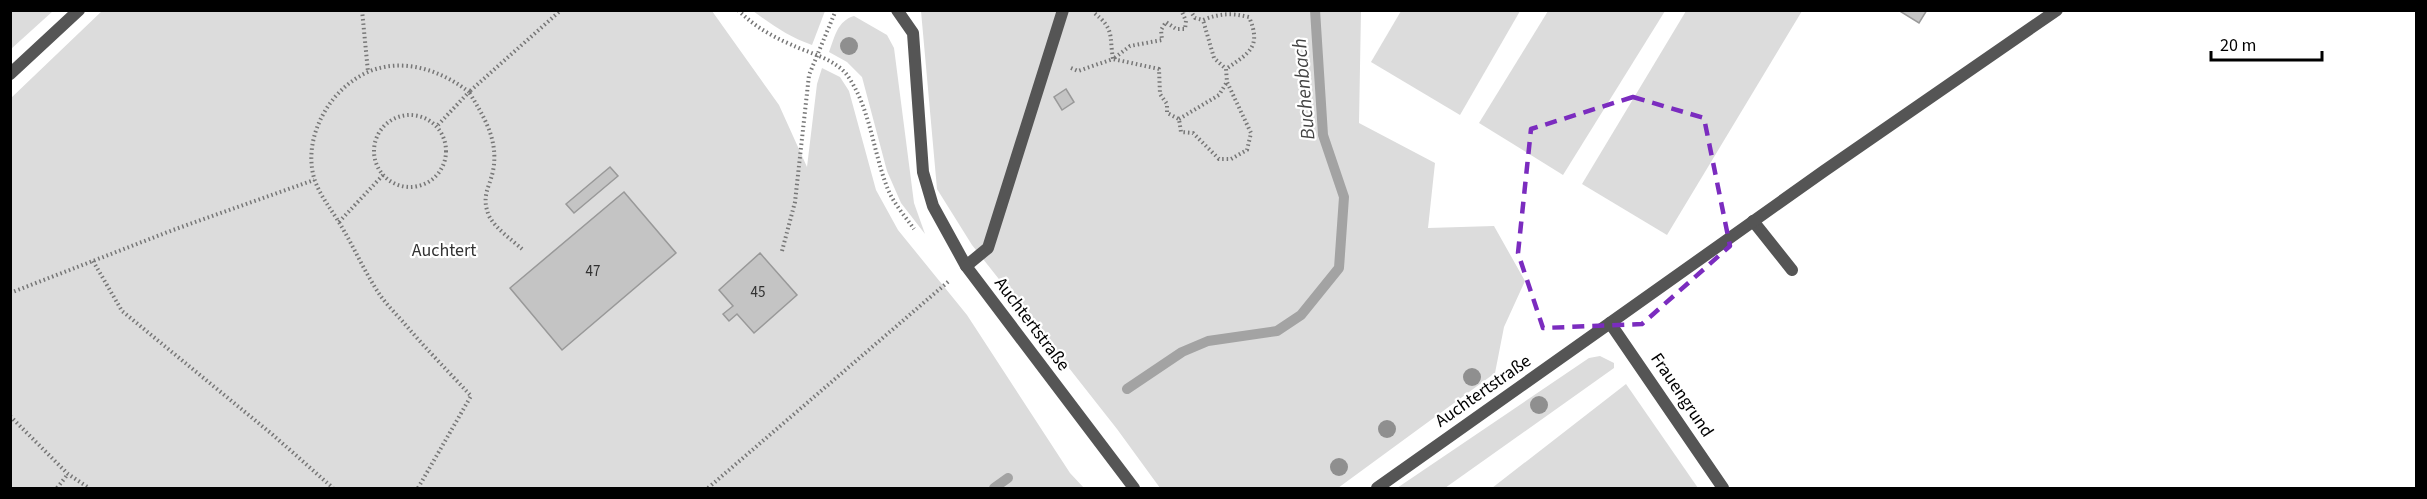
<svg xmlns="http://www.w3.org/2000/svg" width="2427" height="499" font-family="'Source Sans 3',sans-serif">
	<style>
		.green { fill: #dcdcdc }
		.lines { fill: none; stroke-linecap: round; stroke-linejoin: round }
		.stream { stroke: #a3a3a3; stroke-width: 10 }
		.building { fill: #c4c4c4; stroke: #999; stroke-width: 1.5 }
		.path { stroke: #777; stroke-width: 4; stroke-dasharray: 1.5 3; stroke-linecap: butt }
		.lane { stroke: #555; stroke-width: 12 }
		.street { stroke: #555; stroke-width: 12 }
		.tree { fill: #8f8f8f }
		.marked { fill: none; stroke: #7b2cbf; stroke-width: 4.5; stroke-dasharray: 12 8; stroke-linejoin: round }
		.labels { text-anchor: middle; dominant-baseline: central; stroke-width: 4.5; stroke-linejoin: round; paint-order: stroke }
		.number-label { font-size: 15px; fill: #313131 }
		.park-label { font-size: 18px; fill: #333; stroke: #fff }
		.street-label { font-size: 18px; fill: #000; stroke: #fff }
		.water-label { font-size: 20px; font-style: italic; fill: #444; stroke: #fff }
	</style>
	<rect width="100%" height="100%" fill="#fff"/>
	<g class="green">
		<path d="M11 10H53V11L11 49Z"/>
		<path d="M103 10 712 11 779 105 807 167 817 84 822 68 840 77 849 91 876 190 898 230 967 315 1070 473 1084 488H11V98Z"/>
		<path d="M753 11 825 10V11L812 45C789 37 772 25 753 11Z"/>
		<path d="M921 11H1361L1359 123 1435 163 1428 228 1494 226 1525 281 1504 327 1495 373 1338 488H1160L1117 429 972 245 937 189Z"/>
		<path d="M1401 11H1520L1460 115 1371 62Z"/>
		<path d="M1548 11H1665L1563 175 1479 123Z"/>
		<path d="M1686 11H1802L1667 235 1582 184Z"/>
		<path d="M854 16 887 35 894 48 914 203 925 234 901 203 887 171 862 77 847 62 829 52C835 37 837 21 854 16Z"/>
		<path d="M1600 356 1614 363V368L1445 488H1397L1589 358Z"/>
		<path d="M1626 384 1698 488H1492Z"/>
	</g>
	<g class="lines">
		<g class="stream">
			<path d="M1127 389 1182 352 1208 341 1277 331 1301 315 1339 268 1344 197 1323 135 1315 10"/>
			<path d="M994 488 1008 478"/>
		</g>
	</g>
	<g class="building">
		<path d="M1898 10H1927L1919 23Z"/>
		<path d="M1066 89 1074 102 1062 110 1054 97Z"/>
		<path d="M610 167 618 176 574 213 566 204Z"/>
		<path d="M624 192 676 253 562 350 510 288Z"/>
		<path d="M760 253 797 295 754 333 737 314 729 321 723 314 733 306 719 290Z"/>
	</g>
	<g class="lines">
		<g class="path">
			<path d="M362 10 368 72"/>
			<path d="M738 10C754 26 771 36 792 45 809 53 835 59 847 75 870 107 873 151 887 187 893 203 905 216 914 229"/>
			<path d="M1185 10 1182 12 1186 21 1185 29H1176L1166 22 1161 30 1162 40 1130 46 1113 59 1159 69 1160 94 1167 104V113L1179 119 1181 132 1193 133 1219 159H1231L1247 150 1251 133 1227 82 1226 69 1214 58 1203 20"/>
			<path d="M1190 10 1195 18 1203 20C1220 13 1232 13 1249 17 1262 47 1249 53 1226 69"/>
			<path d="M1071 68 1078 71 1113 59C1109 35 1115 29 1093 12"/>
			<circle cx="410" cy="151" r="36"/>
			<path d="M1179 119 1219 95 1227 82"/>
			<path d="M339 222 383 175"/>
			<path d="M522 249C512 240 495 228 489 216 481 196 489 189 493 171 499 140 484 117 469 92L561 10"/>
			<path d="M782 251 795 202 809 75 836 10"/>
			<path d="M93 261 122 311 273 435 333 488"/>
			<path d="M10 293 173 230 314 180"/>
			<path d="M10 416 68 474 89 488"/>
			<path d="M57 488 68 474"/>
			<path d="M418 488 471 396C449 372 425 348 404 323 396 314 387 305 380 295 365 273 354 247 340 224 331 209 321 197 315 181 301 139 329 89 368 72 402 57 441 70 469 92L436 127"/>
			<path d="M708 488 949 281"/>
		</g>
		<g class="lane">
			<path d="M897 10 913 33 923 172 933 206 966 266 988 248 1063 10"/>
			<path d="M10 74 79 10"/>
			<path d="M1753 221 1792 270"/>
			<path d="M1610 323 1824 171 2057 10"/>
		</g>
		<g class="street">
			<path d="M966 266 1134 488"/>
			<path d="M1377 488 1610 323 1723 488"/>
		</g>
	</g>
	<g class="tree">
		<circle cx="849" cy="46" r="9"/>
		<circle cx="1472" cy="377" r="9"/>
		<circle cx="1539" cy="405" r="9"/>
		<circle cx="1387" cy="429" r="9"/>
		<circle cx="1339" cy="467" r="9"/>
	</g>
	<path class="marked" d="M1633 97 1704 118 1730 246 1642 324 1543 328 1518 253 1531 129Z"/>
	<g class="labels">
		<g class="number-label">
			<text x="593" y="271">47</text>
			<text x="758" y="292">45</text>
		</g>
		<g class="park-label">
			<text x="444" y="250">Auchtert</text>
		</g>
		<g class="street-label">
			<text transform="translate(1032 324) rotate(53)">Auchtertstraße</text>
			<text transform="translate(1483 391) rotate(-35)">Auchtertstraße</text>
			<text transform="translate(1682 395) rotate(56)">Frauengrund</text>
		</g>
		<g class="water-label">
			<text transform="translate(1304 89) rotate(-95)">Buchenbach</text>
		</g>
	</g>
	<rect width="2427" height="499" fill="none" stroke="#000000" stroke-width="24"/>
	<path d="M2211 51v9h111v-9" fill="none" stroke="#000000" stroke-width="3"/>
	<text x="2220" y="51" font-size="18" fill="#000000" stroke="#ffffff" stroke-width="4.5" paint-order="stroke">20 m</text>
</svg>
